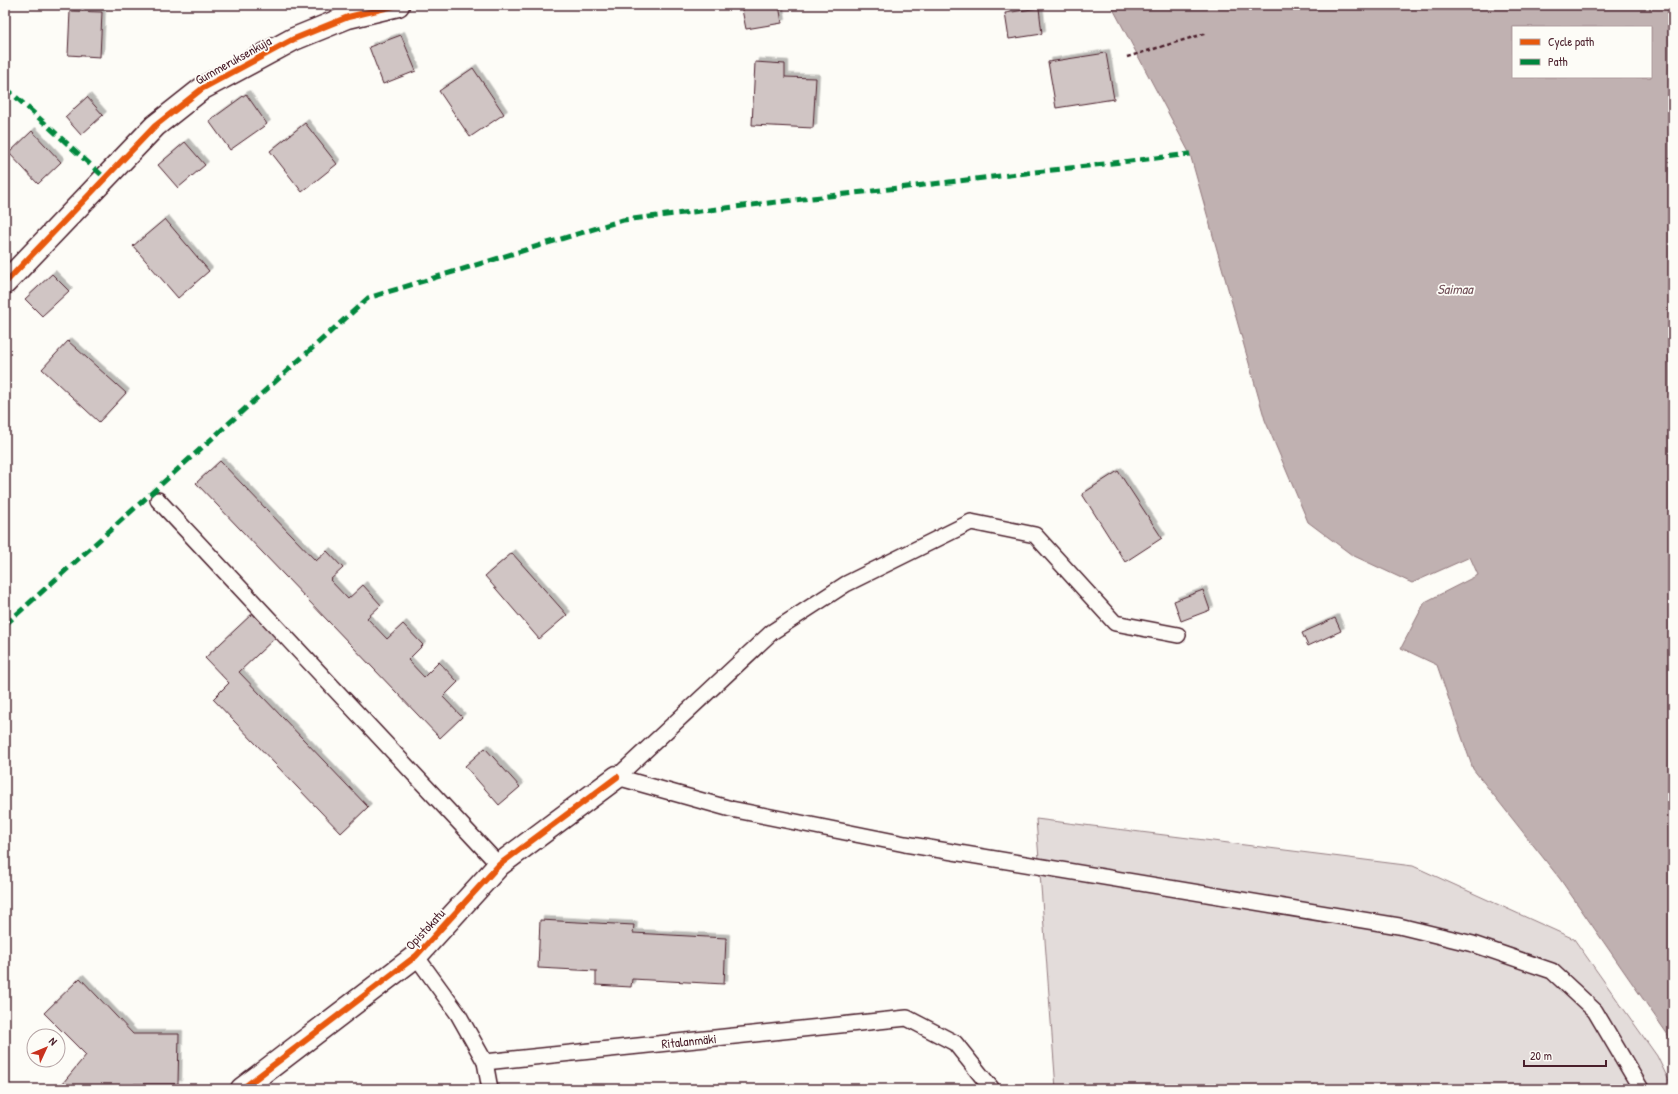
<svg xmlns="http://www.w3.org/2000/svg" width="1678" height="1094" font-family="'Patrick Hand',sans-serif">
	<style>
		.green { fill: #e3dcda; stroke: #967e82 }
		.water { fill: #c0b1b1; stroke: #91777b; fill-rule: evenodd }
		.building { fill: #d0c5c4; stroke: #4a1f2b; filter: url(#shadow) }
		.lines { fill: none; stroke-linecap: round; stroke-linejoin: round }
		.service-casing { stroke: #4a1f2b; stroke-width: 18 }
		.minor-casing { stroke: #4a1f2b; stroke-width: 25 }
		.path { stroke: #4a1f2b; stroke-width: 2.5; stroke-dasharray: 4 3; stroke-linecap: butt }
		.service { stroke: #fdfcf7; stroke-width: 15 }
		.minor { stroke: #fdfcf7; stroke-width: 22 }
		.quiet { stroke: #00873e; stroke-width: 5; stroke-dasharray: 10 5; stroke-linecap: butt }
		.cycleway-casing { stroke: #fdfcf7; stroke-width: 8 }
		.cycleway { stroke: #e8590c; stroke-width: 6 }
		.labels { text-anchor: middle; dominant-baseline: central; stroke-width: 3.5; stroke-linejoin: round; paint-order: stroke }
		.street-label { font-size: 13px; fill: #4a1f2b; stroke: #fdfcf7 }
		.water-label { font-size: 14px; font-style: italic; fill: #73525a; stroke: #fdfcf7 }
	</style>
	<defs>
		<filter id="shadow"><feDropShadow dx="3.5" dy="-3.5" stdDeviation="0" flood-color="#0004"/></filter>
	</defs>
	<rect width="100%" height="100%" fill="#fdfcf7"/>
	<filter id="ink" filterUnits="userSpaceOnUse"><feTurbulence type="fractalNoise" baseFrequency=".025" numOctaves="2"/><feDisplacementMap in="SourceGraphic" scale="8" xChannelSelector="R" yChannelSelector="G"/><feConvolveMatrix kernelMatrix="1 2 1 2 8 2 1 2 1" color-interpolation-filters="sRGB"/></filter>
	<g filter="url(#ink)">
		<path class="green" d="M1036 819 1413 866 1574 939 1657 1056 1673 1089H1056Z"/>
		<path class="water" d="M1111 5H1673V1053L1668 1035 1560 879 1473 769 1437 665 1401 648 1425 602 1478 575 1470 557 1412 583 1352 555 1308 522 1265 420 1190 154ZM1513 27H1651V77H1513Z"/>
		<g class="building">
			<path d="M741 5H779L782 23 746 29Z"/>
			<path d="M1039 8 1042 34 1009 39 1005 13Z"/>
			<path d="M70 11 102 12 100 57 68 55Z"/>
			<path d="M401 35 416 71 383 84 369 47Z"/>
			<path d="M1106 53 1114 99 1056 108 1048 62Z"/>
			<path d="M755 62 785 64V77L816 78 813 128 752 125Z"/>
			<path d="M473 68 504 114 470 137 439 91Z"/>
			<path d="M246 94 267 124 230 150 209 121Z"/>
			<path d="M87 97 103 115 81 135 65 117Z"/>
			<path d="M305 123 337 164 302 192 270 151Z"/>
			<path d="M32 131 61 162 38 184 9 153Z"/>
			<path d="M185 142 205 165 178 188 158 165Z"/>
			<path d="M165 219 209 271 178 298 133 246Z"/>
			<path d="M52 274 69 291 42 316 25 299Z"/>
			<path d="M68 341 126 393 99 422 42 369Z"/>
			<path d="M220 461 316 561 327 551 343 568 330 580 348 599 363 585 381 605 367 618 387 639 403 624 423 645 408 660 424 677 439 662 458 682 443 697 462 717 440 738 196 483Z"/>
			<path d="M1118 471 1162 538 1125 562 1082 494Z"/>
			<path d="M512 553 567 615 539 639 485 576Z"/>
			<path d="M1203 590 1210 610 1181 621 1174 601Z"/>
			<path d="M253 613 276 637 239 672 368 807 341 833 213 699 229 683 205 658Z"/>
			<path d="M1335 618 1341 631 1308 646 1302 633Z"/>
			<path d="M485 748 520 787 499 805 465 766Z"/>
			<path d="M540 920 634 925 633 933 726 938 724 984 632 979 631 987 596 985V971L538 968Z"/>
			<path d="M80 978 133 1034H179L178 1084H134L129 1089H58L86 1055 44 1013Z"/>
		</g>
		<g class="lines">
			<defs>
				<g id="service">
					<path d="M158 500 499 865"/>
					<path d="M617 777 731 809 905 844 1399 926 1473 944 1552 971 1595 1011 1641 1089"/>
					<path d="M617 777 772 632 846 584 971 522 1035 535 1115 623 1178 635"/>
					<path d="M416 956 458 1014 485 1062 490 1089"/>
					<path id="s1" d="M485 1062 907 1018 955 1043 992 1089"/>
				</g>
				<g id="minor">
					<path d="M5 283 155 126 203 88 294 39 348 17 398 5"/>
					<path d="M242 1089 416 956 499 865 617 777"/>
				</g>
			</defs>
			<use href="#service" class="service-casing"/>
			<use href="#minor" class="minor-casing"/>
			<path class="path" d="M1127 57 1207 33"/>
			<use href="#service" class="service"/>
			<use href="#minor" class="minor"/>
			<g class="quiet">
				<path d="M5 87 105 178"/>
				<path d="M5 625 368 298 623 220 1190 154"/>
			</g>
			<defs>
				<g id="cycleway">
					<path d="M5 283 155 126 203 88 294 39 348 17 398 5"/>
					<path d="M242 1089 416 956 499 865 617 777"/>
				</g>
			</defs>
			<use href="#cycleway" class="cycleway-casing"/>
			<use href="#cycleway" class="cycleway"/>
		</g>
	</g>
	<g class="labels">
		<g class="street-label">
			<text transform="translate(233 60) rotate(-29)">Gummeruksenkuja</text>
			<text transform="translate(425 929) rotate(-47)">Opistokatu</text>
			<text stroke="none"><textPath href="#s1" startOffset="205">Ritalanmäki</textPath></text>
		</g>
		<g class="water-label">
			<text x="1455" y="288">Saimaa</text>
		</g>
	</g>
	<rect width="1678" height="1094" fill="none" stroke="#fdfcf7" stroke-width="20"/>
	<rect x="10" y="10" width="1658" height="1074" fill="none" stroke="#4a1f2b" stroke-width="1.5" filter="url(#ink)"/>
	<rect x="1512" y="26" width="140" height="52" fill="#fdfcf7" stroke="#b5a4a5"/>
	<rect x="1520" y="39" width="20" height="6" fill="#e8590c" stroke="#b5a4a5"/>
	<text x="1548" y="46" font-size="12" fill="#4a1f2b">Cycle path</text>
	<rect x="1520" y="59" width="20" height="6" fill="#00873e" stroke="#b5a4a5"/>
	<text x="1548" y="66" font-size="12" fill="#4a1f2b">Path</text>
	<g transform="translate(46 1048) rotate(46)"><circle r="19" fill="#fdfcf7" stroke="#b5a4a5"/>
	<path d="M0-3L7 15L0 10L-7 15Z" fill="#c8321e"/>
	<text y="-6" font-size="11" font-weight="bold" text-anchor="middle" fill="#4a1f2b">N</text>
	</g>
	<path d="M1524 1060v6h82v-6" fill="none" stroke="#4a1f2b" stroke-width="2"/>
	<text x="1530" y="1060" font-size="12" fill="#4a1f2b" stroke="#fdfcf7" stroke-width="3" paint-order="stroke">20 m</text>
</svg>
